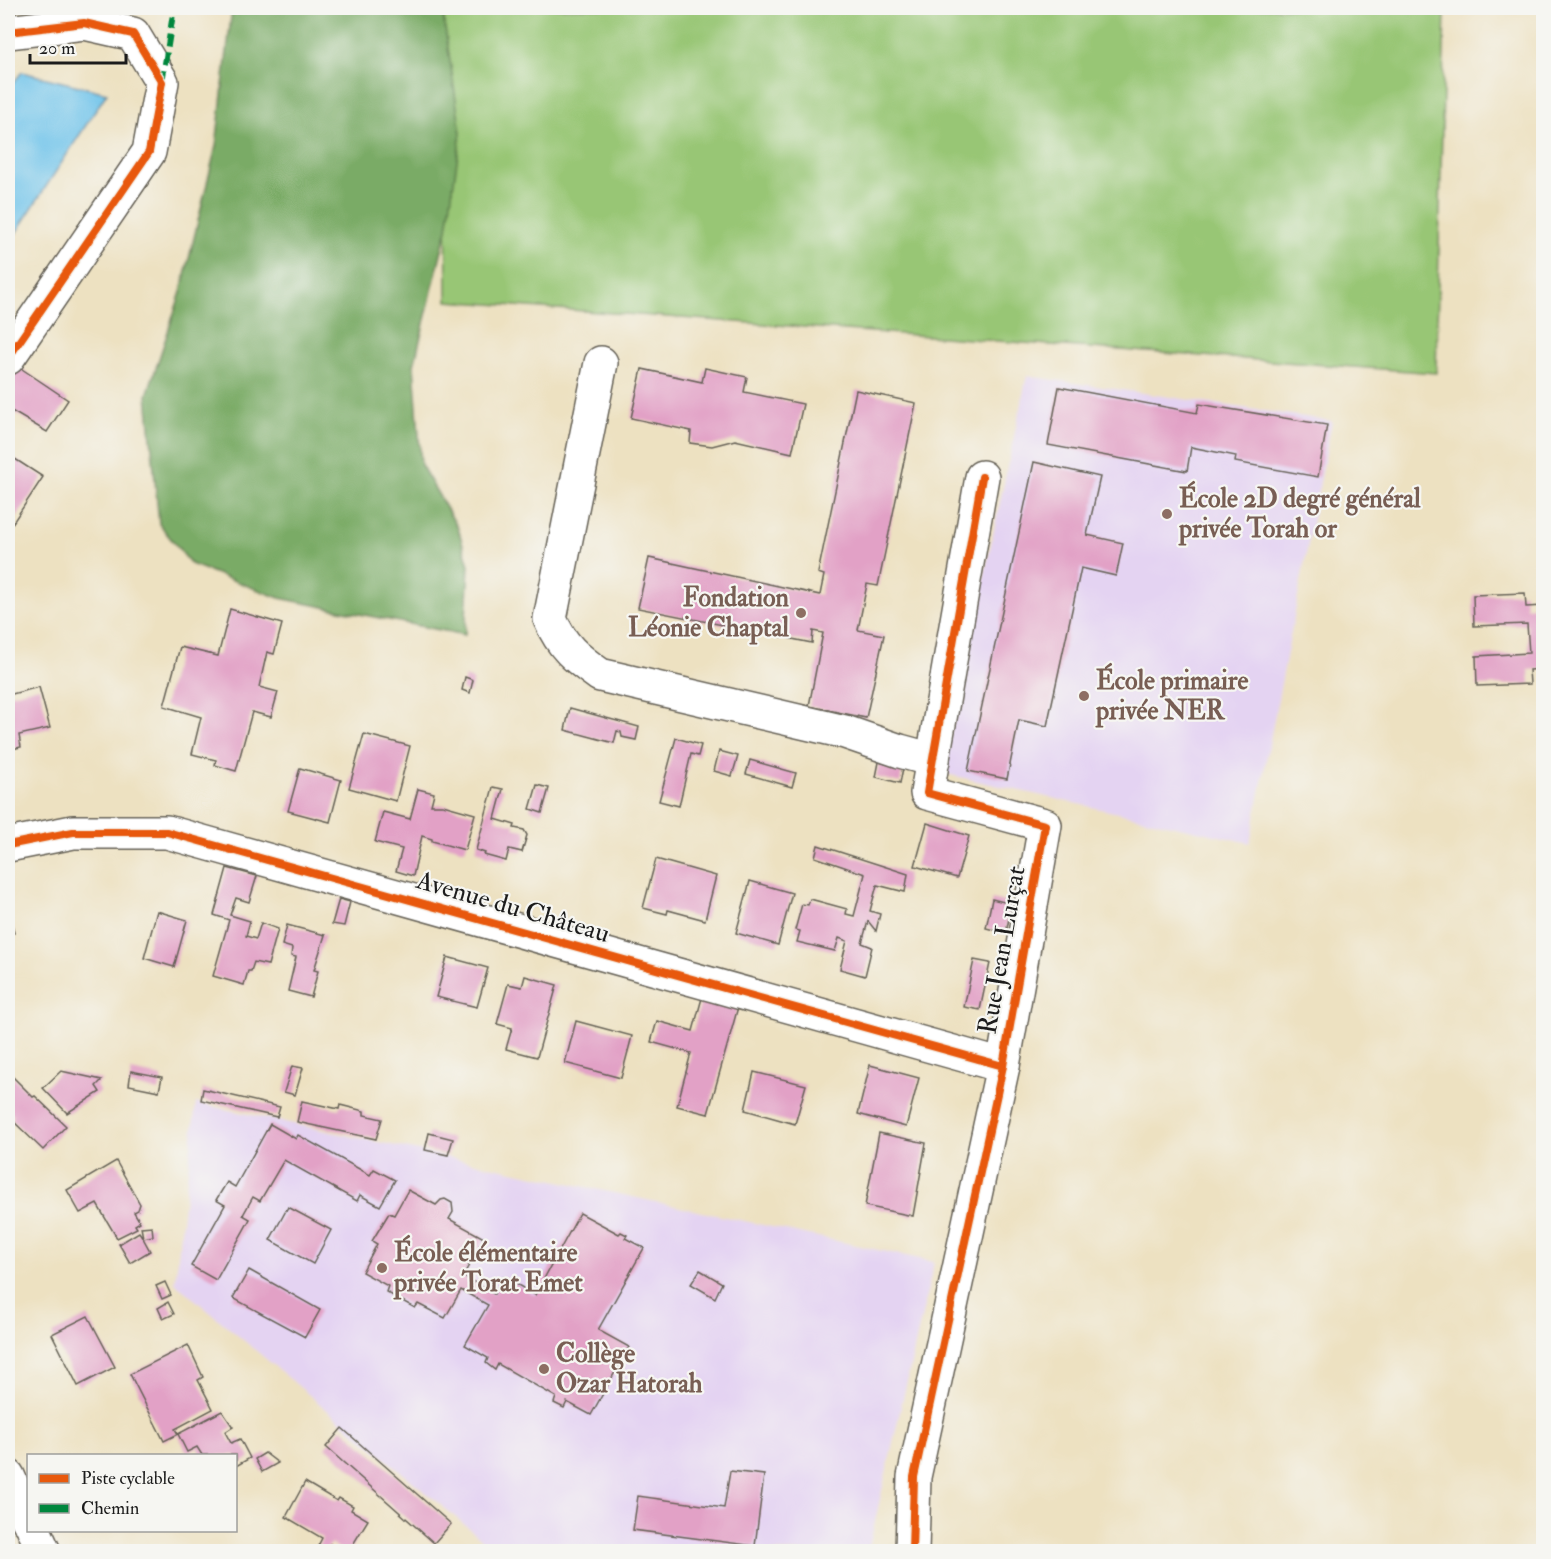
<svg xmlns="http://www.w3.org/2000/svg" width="1551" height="1559" font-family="'IM FELL Double Pica',serif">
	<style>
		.built { fill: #e4d3f2 }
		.green { fill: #98c675; stroke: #5a7148; stroke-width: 1.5 }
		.forest { fill: #7aab66; stroke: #4b6441; stroke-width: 1.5 }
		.water { fill: #6ec3ea; stroke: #457083; stroke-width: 1.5 }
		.building { fill: #e2a1c6 }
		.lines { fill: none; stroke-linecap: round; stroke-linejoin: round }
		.minor-casing { stroke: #656156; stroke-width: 36 }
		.minor { stroke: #fff; stroke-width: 33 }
		.quiet { stroke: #00873e; stroke-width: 6; stroke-dasharray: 12 6; stroke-linecap: butt }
		.cycleway-casing { stroke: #f6f6f2; stroke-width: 11 }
		.cycleway { stroke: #e8590c; stroke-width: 8 }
		.education-dot { fill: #8d6e63; stroke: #f6f6f2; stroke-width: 2 }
		.labels { text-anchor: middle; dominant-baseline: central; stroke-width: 4.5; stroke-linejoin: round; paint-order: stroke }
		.education-label { font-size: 26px; font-weight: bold; fill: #785e54; stroke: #f6f6f2; text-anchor: start }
		.street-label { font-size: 26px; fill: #1c1c1c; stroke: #f6f6f2 }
	</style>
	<rect width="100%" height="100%" fill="#f6f6f2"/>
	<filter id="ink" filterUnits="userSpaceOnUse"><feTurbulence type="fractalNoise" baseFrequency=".0167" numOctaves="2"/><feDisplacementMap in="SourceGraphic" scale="12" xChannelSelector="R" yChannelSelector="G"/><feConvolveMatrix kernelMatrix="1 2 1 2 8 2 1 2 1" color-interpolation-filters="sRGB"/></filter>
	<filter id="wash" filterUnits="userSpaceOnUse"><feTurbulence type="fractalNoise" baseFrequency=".008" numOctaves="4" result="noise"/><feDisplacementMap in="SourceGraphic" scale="24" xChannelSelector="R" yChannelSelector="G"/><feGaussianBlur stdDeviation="1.35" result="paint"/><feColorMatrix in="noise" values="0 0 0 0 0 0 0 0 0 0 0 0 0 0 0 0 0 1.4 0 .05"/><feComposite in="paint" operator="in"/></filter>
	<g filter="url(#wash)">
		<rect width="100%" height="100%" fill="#ede1c1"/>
		<g class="built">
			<path d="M1027 376 1332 421 1250 843 942 773Z"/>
			<path d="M196 1103 934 1262 868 1552 496 1551 175 1283Z"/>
		</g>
		<path class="green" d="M444 8H1445L1436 373 447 301Z"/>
		<path class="forest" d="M232 8H442L461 133 447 229 414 365 421 465 458 528 469 565 465 635 279 598 191 564 159 524 147 395 181 292 216 146Z"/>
		<path class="water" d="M22 72 107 93 8 245V89Z"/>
		<g id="blocks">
			<g class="building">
				<path d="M16 365 68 400 47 432 8 409V379Z"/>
				<path d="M705 368 747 377 744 392 803 404 792 453 735 440 712 446 690 443 691 431 631 418 642 369 702 382Z"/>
				<path d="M1059 387 1197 413 1199 404 1327 425 1318 477 1235 462 1236 456 1191 447 1187 471 1048 445Z"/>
				<path d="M856 390 916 403 878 586 867 584 858 630 884 635 866 718 809 706 823 633 813 631 812 643 638 608 649 558 820 595 824 575 818 573Z"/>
				<path d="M15 459 43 477 12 524 8 521V471Z"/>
				<path d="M1034 462 1100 477 1087 535 1123 543 1116 576 1081 568 1047 726 1019 720 1007 779 968 771Z"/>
				<path d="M1525 593 1526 607 1544 606V669L1529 670 1530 684 1477 686 1476 656 1529 653 1527 624 1474 626 1473 595Z"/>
				<path d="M230 609 282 624 274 654 267 652 259 687 278 692 271 717 252 712 236 771 215 765 216 760 192 754 201 717 164 706 180 647 218 656Z"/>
				<path d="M465 677 473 680 470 693 462 690Z"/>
				<path d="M39 687 50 728 19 735 21 747 8 750V695Z"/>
				<path d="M570 708 639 727 636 740 622 737 621 732 617 731 614 743 565 730Z"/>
				<path d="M364 734 410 746 396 801 349 788Z"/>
				<path d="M676 738 701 745 698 756 691 754 679 806 659 801Z"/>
				<path d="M719 751 738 756 732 776 714 771Z"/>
				<path d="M750 760 796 773 792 787 746 774Z"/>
				<path d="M879 762 903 768 900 783 876 777Z"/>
				<path d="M300 768 341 780 330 822 288 811Z"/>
				<path d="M537 785 549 788 542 813 530 809Z"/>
				<path d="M493 787 503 789 495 819 515 825 514 828 524 830 527 835 522 852 509 849 506 861 484 855 485 853 476 850Z"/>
				<path d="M418 789 434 793 431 805H443L475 814 465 850 432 841V839L422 836 413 876 396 871 402 849 375 842 383 812 410 819Z"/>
				<path d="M927 823 969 836 957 878 915 866Z"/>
				<path d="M818 845 908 874 905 892 877 885 870 911 880 914 876 931 868 921 862 943 872 947 865 976 840 969 847 941 839 938 835 951 797 942 800 931 795 930 802 904 808 905 810 899 847 909 846 914 854 916 865 874 815 857Z"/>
				<path d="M656 859 716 876 705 920 668 910 667 914 643 908Z"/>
				<path d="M227 868 257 876 249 902 236 898 230 915 250 921 246 936 256 939 261 923 278 929 268 965 254 962 251 971H248L244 985 213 976 229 920 214 915Z"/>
				<path d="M750 881 792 893 778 945 736 933Z"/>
				<path d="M339 899 350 902 344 926 332 924Z"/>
				<path d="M992 899 1012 904 1006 933 986 928Z"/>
				<path d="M8 906 14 933 8 935Z"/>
				<path d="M157 911 187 920 174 967 144 958Z"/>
				<path d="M287 925 325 935 314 970 318 971 311 997 288 991 296 957 291 956 292 948 282 945Z"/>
				<path d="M447 957 488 968 477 1007 436 997Z"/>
				<path d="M974 960 990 963 980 1010 964 1007Z"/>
				<path d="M525 976 557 985 537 1057 506 1049 512 1028 497 1024 508 984 522 987Z"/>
				<path d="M702 998 738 1007 708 1114 677 1106 691 1053 651 1042 657 1021 693 1031Z"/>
				<path d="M576 1021 632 1036 621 1078 565 1063Z"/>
				<path d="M870 1065 919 1078 906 1127 858 1114Z"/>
				<path d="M292 1066 303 1068 295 1095 284 1092Z"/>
				<path d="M61 1071 102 1080 96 1086 100 1092 67 1113 43 1088Z"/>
				<path d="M131 1071 162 1077 159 1091 129 1085Z"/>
				<path d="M8 1072 33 1097 35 1096 66 1126 43 1150 11 1119 14 1116 8 1110Z"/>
				<path d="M754 1072 806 1085 795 1124 745 1110Z"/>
				<path d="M203 1089 280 1107 277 1117 201 1100Z"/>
				<path d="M302 1101 339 1109 340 1105 364 1111V1115L382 1119 376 1139 297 1122Z"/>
				<path d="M270 1124 296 1139 298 1135 370 1175 374 1169 395 1180 380 1206 360 1195 357 1201 284 1160 260 1201 253 1197 243 1215 250 1219 216 1280 191 1266 225 1205 216 1200 227 1182 235 1187Z"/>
				<path d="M429 1133 453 1139 448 1155 425 1150Z"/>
				<path d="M879 1133 926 1143 913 1216 865 1206Z"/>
				<path d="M116 1161 140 1204 138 1210 134 1212 140 1222 135 1225 137 1228 117 1238 97 1204 80 1213 67 1190Z"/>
				<path d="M408 1190 436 1205 441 1200 445 1199 452 1203 453 1212 449 1219 484 1238 463 1276 494 1294 504 1277 535 1295 580 1213 619 1234 621 1232 627 1235 625 1238 644 1248 598 1330 629 1347 591 1415 567 1402 564 1408 554 1403 556 1397 498 1364 495 1370 486 1363 488 1358 465 1345 488 1305 461 1290 445 1318 418 1304 415 1308 386 1292 388 1286 362 1272 377 1244 372 1241 389 1213 394 1215Z"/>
				<path d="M288 1207 331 1230 313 1264 270 1240Z"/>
				<path d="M152 1226 153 1236 143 1238 150 1251 130 1263 119 1244 139 1232 143 1238 141 1227Z"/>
				<path d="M249 1270 320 1310 305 1337 233 1298Z"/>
				<path d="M700 1270 722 1283 715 1298 691 1284Z"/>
				<path d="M165 1282 171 1295 162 1299 156 1286Z"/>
				<path d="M168 1302 174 1314 163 1319 158 1308Z"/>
				<path d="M88 1316 115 1367 78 1386 52 1334Z"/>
				<path d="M188 1345 203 1377 198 1380 213 1409 175 1429 178 1434 164 1441 130 1374Z"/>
				<path d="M222 1411 233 1427 225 1432 231 1443 240 1439 250 1458 236 1466V1455H202L197 1447 187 1452 178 1434Z"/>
				<path d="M342 1428 451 1524 434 1543 326 1447Z"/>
				<path d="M265 1453 278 1463 262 1472 255 1459Z"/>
				<path d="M730 1471 764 1475 755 1546 633 1530 638 1496 724 1508Z"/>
				<path d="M305 1482 337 1501 339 1498 353 1506 351 1510 368 1520 349 1551H344L330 1544 326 1551 318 1546 322 1538 286 1517Z"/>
			</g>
		</g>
	</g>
	<g filter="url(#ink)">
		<use href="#blocks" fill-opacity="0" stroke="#656156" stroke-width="1.5"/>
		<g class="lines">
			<defs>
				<g id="minor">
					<path d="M8 32 84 23 133 34 162 82 149 152 8 358"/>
					<path d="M601 363 550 619C562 647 576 658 600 675L845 732 900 751 933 760"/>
					<path d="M8 845 73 832H167L1003 1066"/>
					<path d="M8 1476 28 1520"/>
					<path d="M34 1530 44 1552"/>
					<path d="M912 1552 914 1477 1003 1066 1045 825 927 793 982 477"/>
				</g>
			</defs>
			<use href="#minor" class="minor-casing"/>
			<use href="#minor" class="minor"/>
			<path class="quiet" d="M162 82 174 8"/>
			<defs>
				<g id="cycleway">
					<path d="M8 32 84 23 133 34 162 82 149 152 8 358"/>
					<path d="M8 845 73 832H167L1003 1066"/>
					<path d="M912 1552 914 1477 1003 1066 1045 825 927 793 982 477"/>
				</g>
			</defs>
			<use href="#cycleway" class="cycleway-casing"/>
			<use href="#cycleway" class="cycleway"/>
		</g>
	</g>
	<g class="education-dot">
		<circle cx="1167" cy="514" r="6"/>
		<circle cx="801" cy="613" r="6"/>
		<circle cx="1084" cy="696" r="6"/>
		<circle cx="382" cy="1268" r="6"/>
		<circle cx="544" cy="1369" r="6"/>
	</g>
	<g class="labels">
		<g class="education-label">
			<text x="1179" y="499">École 2D degré général<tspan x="1179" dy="30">privée Torah or</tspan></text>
			<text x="789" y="598" text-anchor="end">Fondation<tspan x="789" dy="30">Léonie Chaptal</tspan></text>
			<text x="1096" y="681">École primaire<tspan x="1096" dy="30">privée NER</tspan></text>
			<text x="394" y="1253">École élémentaire<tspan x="394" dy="30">privée Torat Emet</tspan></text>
			<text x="556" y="1354">Collège<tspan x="556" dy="30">Ozar Hatorah</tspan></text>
		</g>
		<g class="street-label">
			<text transform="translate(513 907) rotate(16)">Avenue du Château</text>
			<text transform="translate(1002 950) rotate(-80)">Rue Jean Lurçat</text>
		</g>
	</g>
	<rect width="1551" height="1559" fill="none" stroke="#f6f6f2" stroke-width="30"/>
	<rect x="27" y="1454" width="210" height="78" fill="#f6f6f2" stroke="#9f9f9c" stroke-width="1.5"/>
	<rect x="39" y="1474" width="30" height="9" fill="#e8590c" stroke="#9f9f9c" stroke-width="1.5"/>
	<text x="81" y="1484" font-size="18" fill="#1c1c1c">Piste cyclable</text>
	<rect x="39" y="1504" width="30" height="9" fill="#00873e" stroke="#9f9f9c" stroke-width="1.5"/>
	<text x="81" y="1514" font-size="18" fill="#1c1c1c">Chemin</text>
	<path d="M30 54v9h96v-9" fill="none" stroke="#1c1c1c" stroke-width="3"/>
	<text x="39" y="54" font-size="18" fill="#1c1c1c" stroke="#f6f6f2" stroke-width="4.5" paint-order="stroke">20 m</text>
</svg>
